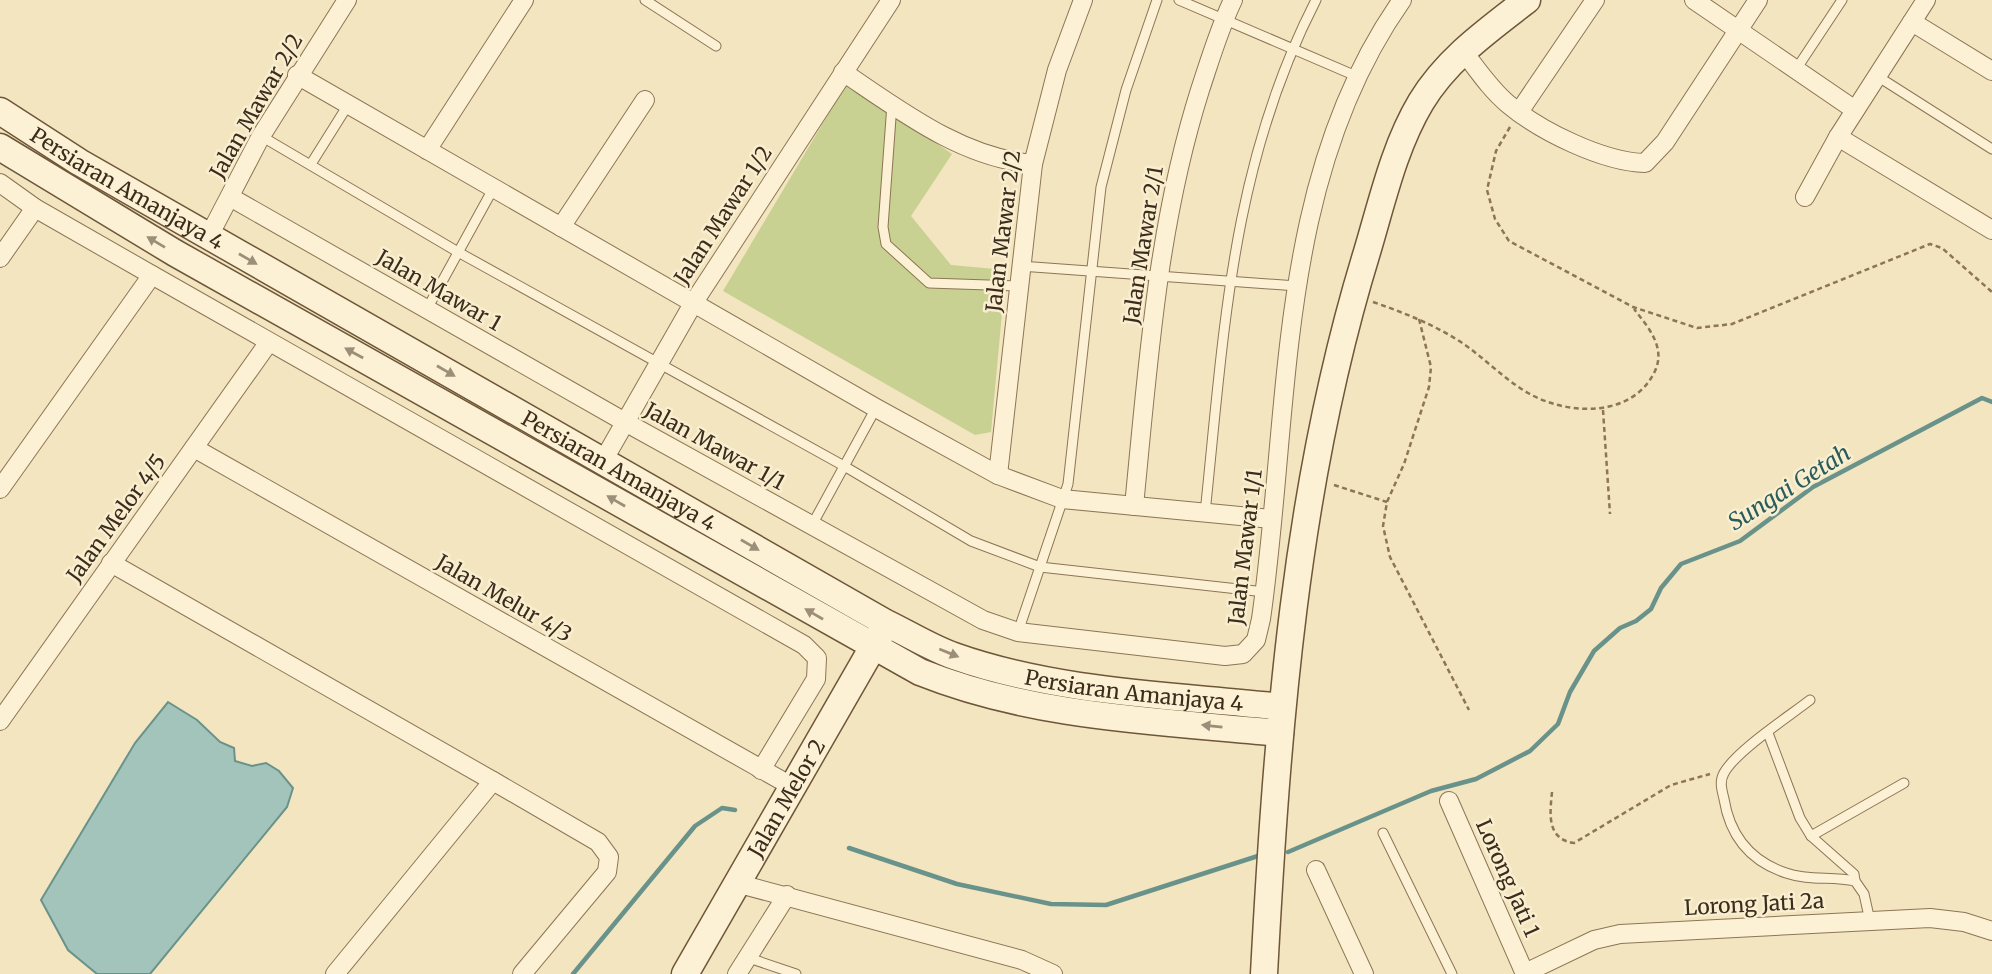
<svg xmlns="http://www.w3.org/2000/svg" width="1992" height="974" font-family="Merriweather,serif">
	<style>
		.green { fill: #c8d192 }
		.water { fill: #a3c4bb; stroke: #69938a; stroke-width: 2 }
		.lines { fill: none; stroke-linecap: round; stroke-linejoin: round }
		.stream { stroke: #69938a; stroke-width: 4.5 }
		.lane-casing { stroke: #8d7556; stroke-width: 11 }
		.street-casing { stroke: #8d7556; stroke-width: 20 }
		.secondary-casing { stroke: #6f5639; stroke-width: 29 }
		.path { stroke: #8d7556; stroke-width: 2.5; stroke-dasharray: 5 3.5; stroke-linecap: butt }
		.lane { stroke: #fcf1d4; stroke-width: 9 }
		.street { stroke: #fcf1d4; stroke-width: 18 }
		.secondary { stroke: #fcf1d4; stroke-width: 26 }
		.oneway { fill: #9c8e78 }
		.labels { text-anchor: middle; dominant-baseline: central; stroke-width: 5; stroke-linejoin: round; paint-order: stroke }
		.street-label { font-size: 21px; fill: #3b2c1c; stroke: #f9efd0 }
		.water-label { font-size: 23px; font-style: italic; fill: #295c5b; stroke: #f9efd0 }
	</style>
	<rect width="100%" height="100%" fill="#f2e5bf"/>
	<path class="green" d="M848 81 952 154 911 216 951 265 1006 270 991 432 975 435 723 291Z"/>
	<path class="water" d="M168 702 197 720 220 742 234 748 235 761 252 766 266 763 279 771 293 788 287 807 150 974H97L68 950 41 900 135 743Z"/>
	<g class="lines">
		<g class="stream">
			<path d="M849 848 957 884 1051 904 1106 905 1261 855"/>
			<path d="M1288 852 1431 791 1476 779 1530 751 1558 724 1570 692 1594 651 1620 628 1636 621 1651 609 1661 588 1681 564 1740 541 1813 487 1982 398 1992 402"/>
			<path d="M573 974 695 826 722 808 735 810"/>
		</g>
		<defs>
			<g id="lane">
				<path d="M645 0 716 46"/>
				<path d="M1179 0 1356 76"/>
				<path d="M1795 71 1842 0"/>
				<path d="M1877 76 1992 149"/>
				<path d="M892 104 883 227 886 244 929 283 1018 286"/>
				<path d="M261 136 458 252 844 466 971 541 1040 567 1265 592"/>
				<path d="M311 164 348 105"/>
				<path d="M1020 266 1297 286"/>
				<path d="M427 309 493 189"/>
				<path d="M1205 513C1224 333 1231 165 1316 0"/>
				<path d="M812 525 876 408"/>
				<path d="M1018 632 1068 484 1101 187 1126 90 1157 0"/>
				<path d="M1810 700C1788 717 1736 751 1724 773 1719 782 1722 790 1724 799 1730 836 1750 861 1786 873 1809 881 1832 876 1855 881L1864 894 1870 921"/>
				<path d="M1768 733 1800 818 1811 836 1854 874 1855 881"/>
				<path d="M1383 833 1452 974"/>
				<path d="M1811 836 1904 783"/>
				<path d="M746 957 796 974"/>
			</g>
			<g id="street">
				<path d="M1694 0 1855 110"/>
				<path d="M1912 22 1992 71"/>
				<path d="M1463 51C1477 69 1490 89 1508 104 1540 131 1603 162 1645 163L1665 142 1758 0"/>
				<path d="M843 72C901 111 962 158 1033 164"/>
				<path d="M297 75 876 408 998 475 1062 499 1272 519"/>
				<path d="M1519 112 1595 0"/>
				<path d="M1838 137 1992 230"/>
				<path d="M427 150 524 0"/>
				<path d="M0 183 35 208 152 275 804 645 817 658 816 679 761 770"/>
				<path d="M230 197 625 422 983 620 1018 632 1225 656 1243 654 1256 640 1261 619C1291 410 1275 180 1402 0"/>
				<path d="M1805 197 1838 137 1926 0"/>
				<path d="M561 227 645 100"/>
				<path d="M209 236 261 136 347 0"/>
				<path d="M0 258 35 208"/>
				<path d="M194 448 793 787"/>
				<path d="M603 461 694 302 891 0"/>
				<path d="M998 475 1033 164 1057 70 1083 0"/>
				<path d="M0 489 152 275"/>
				<path d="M1134 506C1148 365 1157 226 1200 90 1210 60 1219 29 1233 0"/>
				<path d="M111 563 493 781"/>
				<path d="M0 721 269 342"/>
				<path d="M1449 801 1525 974"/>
				<path d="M1316 870 1364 974"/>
				<path d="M736 883 1022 960 1053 974"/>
				<path d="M1525 973 1594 940 1620 934 1930 918 1964 922 1992 931"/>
				<path d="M335 974 493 781 598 842 609 857 607 872 522 974"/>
				<path d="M737 974 787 895"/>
			</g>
			<g id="secondary">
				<path id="s1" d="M0 111 79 162 886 623C909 634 931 648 954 656 1058 693 1173 695 1282 707"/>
				<path d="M0 147 175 253 920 672C1035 718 1158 721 1280 733"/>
				<path id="s2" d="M685 974 881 633"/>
				<path d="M1264 974C1277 731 1295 486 1367 252 1382 202 1394 147 1421 102 1447 59 1487 31 1527 0"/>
			</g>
		</defs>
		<use href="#lane" class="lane-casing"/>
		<use href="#street" class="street-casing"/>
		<use href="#secondary" class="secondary-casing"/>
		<g class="path">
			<path d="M1510 127 1496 151 1487 190 1495 219 1509 241 1633 307 1697 328 1732 324 1930 244 1942 248 1992 292"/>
			<path d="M1373 302C1402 312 1430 323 1456 339 1482 355 1502 378 1528 393 1568 416 1633 418 1655 371 1666 347 1648 327 1634 309"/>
			<path d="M1419 319 1431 367 1429 387 1404 464 1387 502 1383 526 1390 557 1469 710"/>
			<path d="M1603 410 1610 514"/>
			<path d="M1334 485 1387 502"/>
			<path d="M1552 792C1550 813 1546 839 1574 843L1671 785 1710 774"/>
		</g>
		<use href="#lane" class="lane"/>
		<use href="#street" class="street"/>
		<use href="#secondary" class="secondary"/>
	</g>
	<defs><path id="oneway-solid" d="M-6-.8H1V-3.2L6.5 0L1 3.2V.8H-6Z" transform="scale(1.75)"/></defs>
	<g class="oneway">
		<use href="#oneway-solid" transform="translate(156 242) rotate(-149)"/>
		<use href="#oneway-solid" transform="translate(248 259) rotate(30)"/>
		<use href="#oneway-solid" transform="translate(354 353) rotate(-151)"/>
		<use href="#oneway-solid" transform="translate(446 371) rotate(30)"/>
		<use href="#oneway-solid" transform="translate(616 501) rotate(-150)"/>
		<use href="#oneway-solid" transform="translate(750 545) rotate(30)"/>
		<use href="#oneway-solid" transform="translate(814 614) rotate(-150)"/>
		<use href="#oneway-solid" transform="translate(949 653) rotate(22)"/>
		<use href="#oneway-solid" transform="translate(1212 726) rotate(-174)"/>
	</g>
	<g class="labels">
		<g class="street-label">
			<text transform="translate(256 106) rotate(-60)">Jalan Mawar 2/2</text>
			<text stroke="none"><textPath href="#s1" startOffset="149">Persiaran Amanjaya 4</textPath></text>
			<text transform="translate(723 215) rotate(-57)">Jalan Mawar 1/2</text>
			<text transform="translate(1003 231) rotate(-83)">Jalan Mawar 2/2</text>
			<text transform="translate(1143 245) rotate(-81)">Jalan Mawar 2/1</text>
			<text transform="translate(439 290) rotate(30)">Jalan Mawar 1</text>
			<text transform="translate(715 446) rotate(29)">Jalan Mawar 1/1</text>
			<text stroke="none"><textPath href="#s1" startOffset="716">Persiaran Amanjaya 4</textPath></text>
			<text transform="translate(116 518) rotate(-54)">Jalan Melor 4/5</text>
			<text transform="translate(1245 547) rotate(-83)">Jalan Mawar 1/1</text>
			<text transform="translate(504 598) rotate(30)">Jalan Melur 4/3</text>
			<text stroke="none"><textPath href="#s1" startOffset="1283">Persiaran Amanjaya 4</textPath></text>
			<text stroke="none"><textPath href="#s2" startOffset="203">Jalan Melor 2</textPath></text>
			<text transform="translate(1508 878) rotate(66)">Lorong Jati 1</text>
			<text transform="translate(1754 904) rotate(-3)">Lorong Jati 2a</text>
		</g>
		<g class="water-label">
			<text transform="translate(1789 487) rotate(-32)">Sungai Getah</text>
		</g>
	</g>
</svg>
